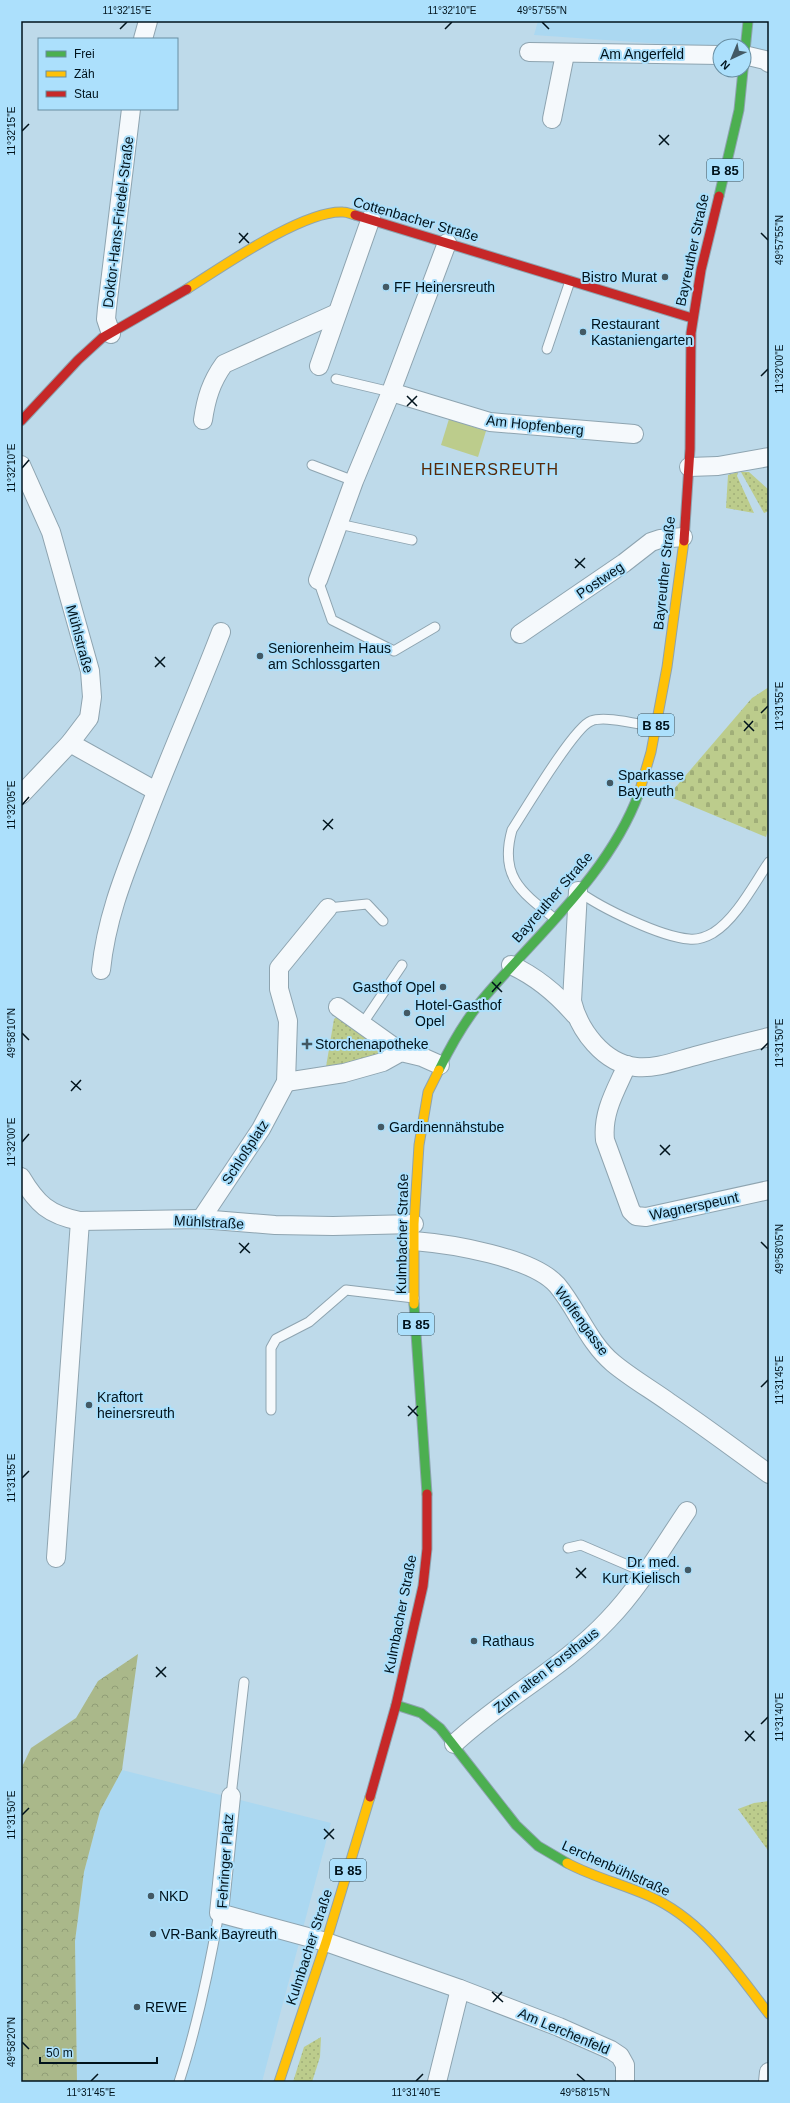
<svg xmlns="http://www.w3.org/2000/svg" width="790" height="2103" font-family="Helvetica,sans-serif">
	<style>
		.built { fill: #abd8f1 }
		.grass { fill: url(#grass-dots) }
		.forest { fill: url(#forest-crowns) }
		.cemetery { fill: url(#cemetery-stones) }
		.park { fill: #bccc8c }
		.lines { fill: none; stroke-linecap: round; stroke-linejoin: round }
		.lane-casing { stroke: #8ea4b0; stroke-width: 11 }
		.street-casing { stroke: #8ea4b0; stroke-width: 20 }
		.fast-casing { stroke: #8ea4b0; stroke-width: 11 }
		.slow-casing { stroke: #8ea4b0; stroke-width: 11 }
		.jam-casing { stroke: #8ea4b0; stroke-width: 11 }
		.lane { stroke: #f5f9fc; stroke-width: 9 }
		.street { stroke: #f5f9fc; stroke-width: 18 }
		.fast { stroke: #4caf50; stroke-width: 9 }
		.slow { stroke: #ffc107; stroke-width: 9 }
		.jam { stroke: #c62828; stroke-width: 9 }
		.ticks { fill: none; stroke: #01131c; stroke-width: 1.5 }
		.poi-dot { fill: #435964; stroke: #ace0fc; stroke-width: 1.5 }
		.labels { text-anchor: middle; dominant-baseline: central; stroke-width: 4; stroke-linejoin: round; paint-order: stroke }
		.shield { fill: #ace0fc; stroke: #34505f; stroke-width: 1 }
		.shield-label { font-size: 13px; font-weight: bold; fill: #01131c }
		.street-label { font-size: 14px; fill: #01131c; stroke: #ace0fc }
		.poi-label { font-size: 14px; fill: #01131c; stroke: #ace0fc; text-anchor: start }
		.quarter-label { font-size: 16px; letter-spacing: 1px; fill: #572907; stroke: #ace0fc }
		.neatline { fill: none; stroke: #01131c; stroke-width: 1.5 }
		.ticks-label { font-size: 10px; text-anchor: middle; fill: #01131c }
	</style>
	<defs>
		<pattern id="grass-dots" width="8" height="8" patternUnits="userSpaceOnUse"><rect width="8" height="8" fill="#bccc8c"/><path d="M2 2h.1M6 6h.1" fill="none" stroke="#a0ae78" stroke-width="1.8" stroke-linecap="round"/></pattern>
		<pattern id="forest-crowns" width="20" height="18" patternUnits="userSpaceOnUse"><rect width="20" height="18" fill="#aab88a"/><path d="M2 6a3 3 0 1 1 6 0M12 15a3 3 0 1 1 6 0" fill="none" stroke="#909d76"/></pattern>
		<pattern id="cemetery-stones" width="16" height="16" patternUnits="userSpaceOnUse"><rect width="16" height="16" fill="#bccc8c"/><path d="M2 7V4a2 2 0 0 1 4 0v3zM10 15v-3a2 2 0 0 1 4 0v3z" fill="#a0ae78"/></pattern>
	</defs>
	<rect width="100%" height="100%" fill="#bedaea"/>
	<g class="built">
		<path d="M538 21H769V60L744 46H720V48L534 35Z"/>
		<path d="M122 1770 331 1823 262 2082H77L75 1941 84 1872 100 1811Z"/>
	</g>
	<g class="grass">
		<path d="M738 472 737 476 754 513 726 508 728 475Z"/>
		<path d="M741 472H749L769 490V511L764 513Z"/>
		<path d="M338 1016 382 1044 385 1052 379 1057 326 1067 334 1019Z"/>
		<path d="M769 1801V1852L738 1809 754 1803Z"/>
		<path d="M321 2037 320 2057 312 2082H293L304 2047Z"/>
	</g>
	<path class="forest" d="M138 1654 122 1770 100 1811 84 1872 75 1941 77 2082H21V1769L31 1748 76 1718 98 1681Z"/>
	<path class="cemetery" d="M769 687V827L766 837 668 796 752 698Z"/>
	<path class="park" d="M449 419 486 431 478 457 441 445Z"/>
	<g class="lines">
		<defs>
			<g id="lane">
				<path d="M547 349 570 281"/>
				<path d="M336 379 391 392"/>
				<path d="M312 465 354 481"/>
				<path d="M339 524 412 540"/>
				<path d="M318 580 332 620 394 651 435 627"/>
				<path d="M578 891C601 908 661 937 689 939 697 940 706 937 713 933 736 919 754 884 769 862"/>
				<path d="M328 908 367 904 383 921"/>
				<path d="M554 918C521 892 499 876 512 830 525 810 574 727 591 721 605 715 640 725 656 727"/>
				<path d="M363 1023 402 965"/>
				<path d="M271 1410V1348L276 1339 309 1322 346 1290 414 1298"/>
				<path d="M568 1548 581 1545 646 1573"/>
				<path d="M231 1796 244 1682"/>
				<path d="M179 2082C197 2027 209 1970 219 1913"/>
			</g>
			<g id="street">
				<path d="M143 39 148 21"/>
				<path d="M529 52 720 55"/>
				<path d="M744 55 765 60 769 63"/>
				<path d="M552 119 565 54"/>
				<path d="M111 334 106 319 107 308 131 109"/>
				<path d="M319 366 371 218"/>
				<path d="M391 392 490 422 634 434"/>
				<path d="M203 420C206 399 211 382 224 364L337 313"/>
				<path d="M21 465 51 532 90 671 92 697 89 718 70 743 21 795"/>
				<path d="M689 467 718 466 769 457"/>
				<path d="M318 580 354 481 391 392 447 243"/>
				<path d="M520 634 624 563 651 542 660 539 683 537"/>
				<path d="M70 743 156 791"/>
				<path d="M578 891 572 1001C579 1030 603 1063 636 1067 656 1069 676 1061 695 1056 720 1049 744 1043 769 1037"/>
				<path d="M511 965C537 977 557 994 575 1015"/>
				<path d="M101 970C106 921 122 880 140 834 165 766 195 700 221 632"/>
				<path d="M338 1007 401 1052"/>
				<path d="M627 1065C616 1090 602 1112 605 1140L631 1211 636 1216 646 1217 769 1190"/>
				<path d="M286 1082 344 1073 383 1062 401 1052 422 1057 440 1065"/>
				<path d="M21 1177C37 1204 49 1215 80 1221L201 1219 275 1225 333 1226 414 1224"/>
				<path d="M201 1219 261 1129 286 1082 288 1021 279 989V968L328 908"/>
				<path d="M414 1241C451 1244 532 1257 557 1285 578 1310 588 1342 613 1363 631 1378 652 1390 670 1403 704 1426 736 1450 769 1474"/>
				<path d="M56 1558 80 1221"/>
				<path d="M454 1744C502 1699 563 1668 608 1620 639 1588 662 1548 687 1511"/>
				<path d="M231 1796 219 1913 326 1942 460 1989 559 2027 611 2050 620 2056 625 2065V2082"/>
				<path d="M437 2082 460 1989"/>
				<path d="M768 2082 769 2072"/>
			</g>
			<g id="fast">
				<path d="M719 196 739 110 748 21"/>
				<path d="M439 1070C451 1045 465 1021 482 1000 537 934 608 876 639 793"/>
				<path d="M414 1304 427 1494"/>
				<path d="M396 1705 421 1713 440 1728 516 1825 538 1846 567 1863"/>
			</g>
			<g id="slow">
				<path d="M187 289C222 267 303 210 343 212 347 212 351 214 355 215"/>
				<path d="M639 793 651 752 667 667 684 541"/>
				<path d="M414 1304V1224L419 1145 428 1092 439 1070"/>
				<path d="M567 1863C593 1877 622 1884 649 1896 703 1920 734 1969 769 2014"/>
				<path d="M279 2082 326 1942 370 1797"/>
			</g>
			<g id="jam">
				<path d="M355 215 692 318"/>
				<path d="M21 421 78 360 102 338 187 289"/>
				<path d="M684 541 690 449 691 333 701 270 719 196"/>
				<path d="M370 1797 396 1705 423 1586 427 1549V1494"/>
			</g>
		</defs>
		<use href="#lane" class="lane-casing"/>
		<use href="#street" class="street-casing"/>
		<use href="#fast" class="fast-casing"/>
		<use href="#slow" class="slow-casing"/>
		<use href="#jam" class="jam-casing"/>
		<use href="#lane" class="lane"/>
		<use href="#street" class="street"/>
		<use href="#fast" class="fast"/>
		<use href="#slow" class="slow"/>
		<use href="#jam" class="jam"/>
	</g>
	<path class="ticks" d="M542 22 549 29M120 29 127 22M445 29 452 22M22 131 29 124M659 135 669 145M659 145 669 135M239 233 249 243M761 233 768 240M239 243 248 233M761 376 768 369M407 396 417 406M407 406 417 396M22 468 29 460M575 559 585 568M575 568 585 558M155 657 165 667M155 667 165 657M761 713 768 706M744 721 754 731M744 731 753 721M22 805 29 797M323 820 333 829M323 830 333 819M492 982 502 992M492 992 501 982M22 1033 29 1040M761 1050 768 1043M71 1081 81 1090M71 1091 81 1080M22 1142 29 1134M660 1145 670 1155M660 1155 670 1145M761 1242 768 1249M239 1243 250 1253M240 1253 249 1243M761 1387 768 1380M408 1406 418 1416M408 1416 418 1406M22 1478 29 1471M576 1568 586 1578M576 1578 586 1568M156 1667 166 1677M156 1677 166 1667M761 1724 768 1717M745 1731 755 1741M745 1741 754 1731M22 1815 29 1808M324 1829 334 1839M324 1839 334 1829M492 1992 503 2002M493 2002 502 1992M22 2042 29 2049M577 2074 585 2081M91 2081 98 2074M416 2081 423 2074"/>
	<g class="poi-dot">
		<circle cx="665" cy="277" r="4"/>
		<circle cx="386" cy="287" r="4"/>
		<circle cx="583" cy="332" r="4"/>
		<circle cx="260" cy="656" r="4"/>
		<circle cx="610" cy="783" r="4"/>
		<circle cx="443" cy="987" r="4"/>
		<circle cx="407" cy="1013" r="4"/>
		<path d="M305 1038h4v4h4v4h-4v4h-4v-4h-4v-4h4z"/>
		<circle cx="381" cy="1127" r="4"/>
		<circle cx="89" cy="1405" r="4"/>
		<circle cx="688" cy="1570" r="4"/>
		<circle cx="474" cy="1641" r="4"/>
		<circle cx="151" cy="1896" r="4"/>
		<circle cx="153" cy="1934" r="4"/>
		<circle cx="137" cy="2007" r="4"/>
	</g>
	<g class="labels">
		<g class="shield">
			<rect x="707" y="159" width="36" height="22" rx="3"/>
			<rect x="638" y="714" width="36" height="22" rx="3"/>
			<rect x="398" y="1313" width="36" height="22" rx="3"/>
			<rect x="330" y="1859" width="36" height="22" rx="3"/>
		</g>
		<g class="shield-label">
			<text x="725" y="170">B 85</text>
			<text x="656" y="725">B 85</text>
			<text x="416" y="1324">B 85</text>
			<text x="348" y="1870">B 85</text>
		</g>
		<g class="street-label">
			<text x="642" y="54">Am Angerfeld</text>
			<text transform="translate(416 219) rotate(16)">Cottenbacher Straße</text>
			<text transform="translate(118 222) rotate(-83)">Doktor-Hans-Friedel-Straße</text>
			<text transform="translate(692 250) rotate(-78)">Bayreuther Straße</text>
			<text transform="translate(535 425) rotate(6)">Am Hopfenberg</text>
			<text transform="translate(664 573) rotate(-84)">Bayreuther Straße</text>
			<text transform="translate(600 580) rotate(-34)">Postweg</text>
			<text transform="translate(80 639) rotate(75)">Mühlstraße</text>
			<text transform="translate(552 897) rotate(-49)">Bayreuther Straße</text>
			<text transform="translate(245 1152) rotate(-57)">Schloßplatz</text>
			<text transform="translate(694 1206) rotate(-12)">Wagnerspeunt</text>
			<text transform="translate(209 1222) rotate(3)">Mühlstraße</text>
			<text transform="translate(402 1234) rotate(-89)">Kulmbacher Straße</text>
			<text transform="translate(582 1321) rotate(54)">Wolfengasse</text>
			<text transform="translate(400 1614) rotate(-79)">Kulmbacher Straße</text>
			<text transform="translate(546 1670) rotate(-38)">Zum alten Forsthaus</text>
			<text transform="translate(225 1861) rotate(-86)">Fehringer Platz</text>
			<text transform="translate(616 1868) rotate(24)">Lerchenbühlstraße</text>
			<text transform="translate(309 1947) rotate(-72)">Kulmbacher Straße</text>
			<text transform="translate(564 2031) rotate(23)">Am Lerchenfeld</text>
		</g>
		<g class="poi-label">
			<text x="657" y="277" text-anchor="end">Bistro Murat</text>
			<text x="394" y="287">FF Heinersreuth</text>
			<text x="591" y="324">Restaurant<tspan x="591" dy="16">Kastaniengarten</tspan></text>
			<text x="268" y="648">Seniorenheim Haus<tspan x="268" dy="16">am Schlossgarten</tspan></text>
			<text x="618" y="775">Sparkasse<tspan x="618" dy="16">Bayreuth</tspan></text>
			<text x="435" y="987" text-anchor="end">Gasthof Opel</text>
			<text x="415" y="1005">Hotel-Gasthof<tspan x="415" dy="16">Opel</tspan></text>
			<text x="315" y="1044">Storchenapotheke</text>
			<text x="389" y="1127">Gardinennähstube</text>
			<text x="97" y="1397">Kraftort<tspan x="97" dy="16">heinersreuth</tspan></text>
			<text x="680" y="1562" text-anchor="end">Dr. med.<tspan x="680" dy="16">Kurt Kielisch</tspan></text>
			<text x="482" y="1641">Rathaus</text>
			<text x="159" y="1896">NKD</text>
			<text x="161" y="1934">VR-Bank Bayreuth</text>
			<text x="145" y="2007">REWE</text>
		</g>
		<g class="quarter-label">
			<text x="490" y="469">HEINERSREUTH</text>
		</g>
	</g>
	<rect width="790" height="2103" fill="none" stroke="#ace0fc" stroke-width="44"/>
	<rect x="38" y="38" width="140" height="72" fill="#ace0fc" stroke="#688ea2"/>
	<rect x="46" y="51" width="20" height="6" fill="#4caf50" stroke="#688ea2"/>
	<text x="74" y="58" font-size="12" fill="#01131c">Frei</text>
	<rect x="46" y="71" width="20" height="6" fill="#ffc107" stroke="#688ea2"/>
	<text x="74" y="78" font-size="12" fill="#01131c">Zäh</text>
	<rect x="46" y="91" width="20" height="6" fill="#c62828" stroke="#688ea2"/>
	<text x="74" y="98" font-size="12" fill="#01131c">Stau</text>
	<g transform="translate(732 58) rotate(224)"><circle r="19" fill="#ace0fc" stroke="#688ea2"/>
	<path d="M0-3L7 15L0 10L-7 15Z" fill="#435964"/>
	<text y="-6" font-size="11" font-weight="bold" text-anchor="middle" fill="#01131c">N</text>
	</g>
	<path d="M40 2057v6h117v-6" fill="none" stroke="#01131c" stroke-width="2"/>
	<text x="46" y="2057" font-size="12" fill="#01131c" stroke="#ace0fc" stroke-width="3" paint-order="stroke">50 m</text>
	<rect x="22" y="22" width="746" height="2059" class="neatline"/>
	<g class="ticks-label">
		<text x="127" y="14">11°32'15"E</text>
		<text x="452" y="14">11°32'10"E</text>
		<text x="542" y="14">49°57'55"N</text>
		<text transform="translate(11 131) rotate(-90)" y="4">11°32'15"E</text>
		<text transform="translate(779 240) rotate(-90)" y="4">49°57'55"N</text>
		<text transform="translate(779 369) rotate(-90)" y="4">11°32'00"E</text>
		<text transform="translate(11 468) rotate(-90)" y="4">11°32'10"E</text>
		<text transform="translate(779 706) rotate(-90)" y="4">11°31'55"E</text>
		<text transform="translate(11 805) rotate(-90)" y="4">11°32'05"E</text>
		<text transform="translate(11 1033) rotate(-90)" y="4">49°58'10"N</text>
		<text transform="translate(779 1043) rotate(-90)" y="4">11°31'50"E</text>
		<text transform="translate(11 1142) rotate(-90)" y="4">11°32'00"E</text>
		<text transform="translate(779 1249) rotate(-90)" y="4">49°58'05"N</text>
		<text transform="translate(779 1380) rotate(-90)" y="4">11°31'45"E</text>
		<text transform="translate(11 1478) rotate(-90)" y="4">11°31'55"E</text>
		<text transform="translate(779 1717) rotate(-90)" y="4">11°31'40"E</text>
		<text transform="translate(11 1815) rotate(-90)" y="4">11°31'50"E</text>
		<text transform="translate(11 2042) rotate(-90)" y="4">49°58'20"N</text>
		<text x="91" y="2096">11°31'45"E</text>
		<text x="416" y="2096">11°31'40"E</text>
		<text x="585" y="2096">49°58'15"N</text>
	</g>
</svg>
